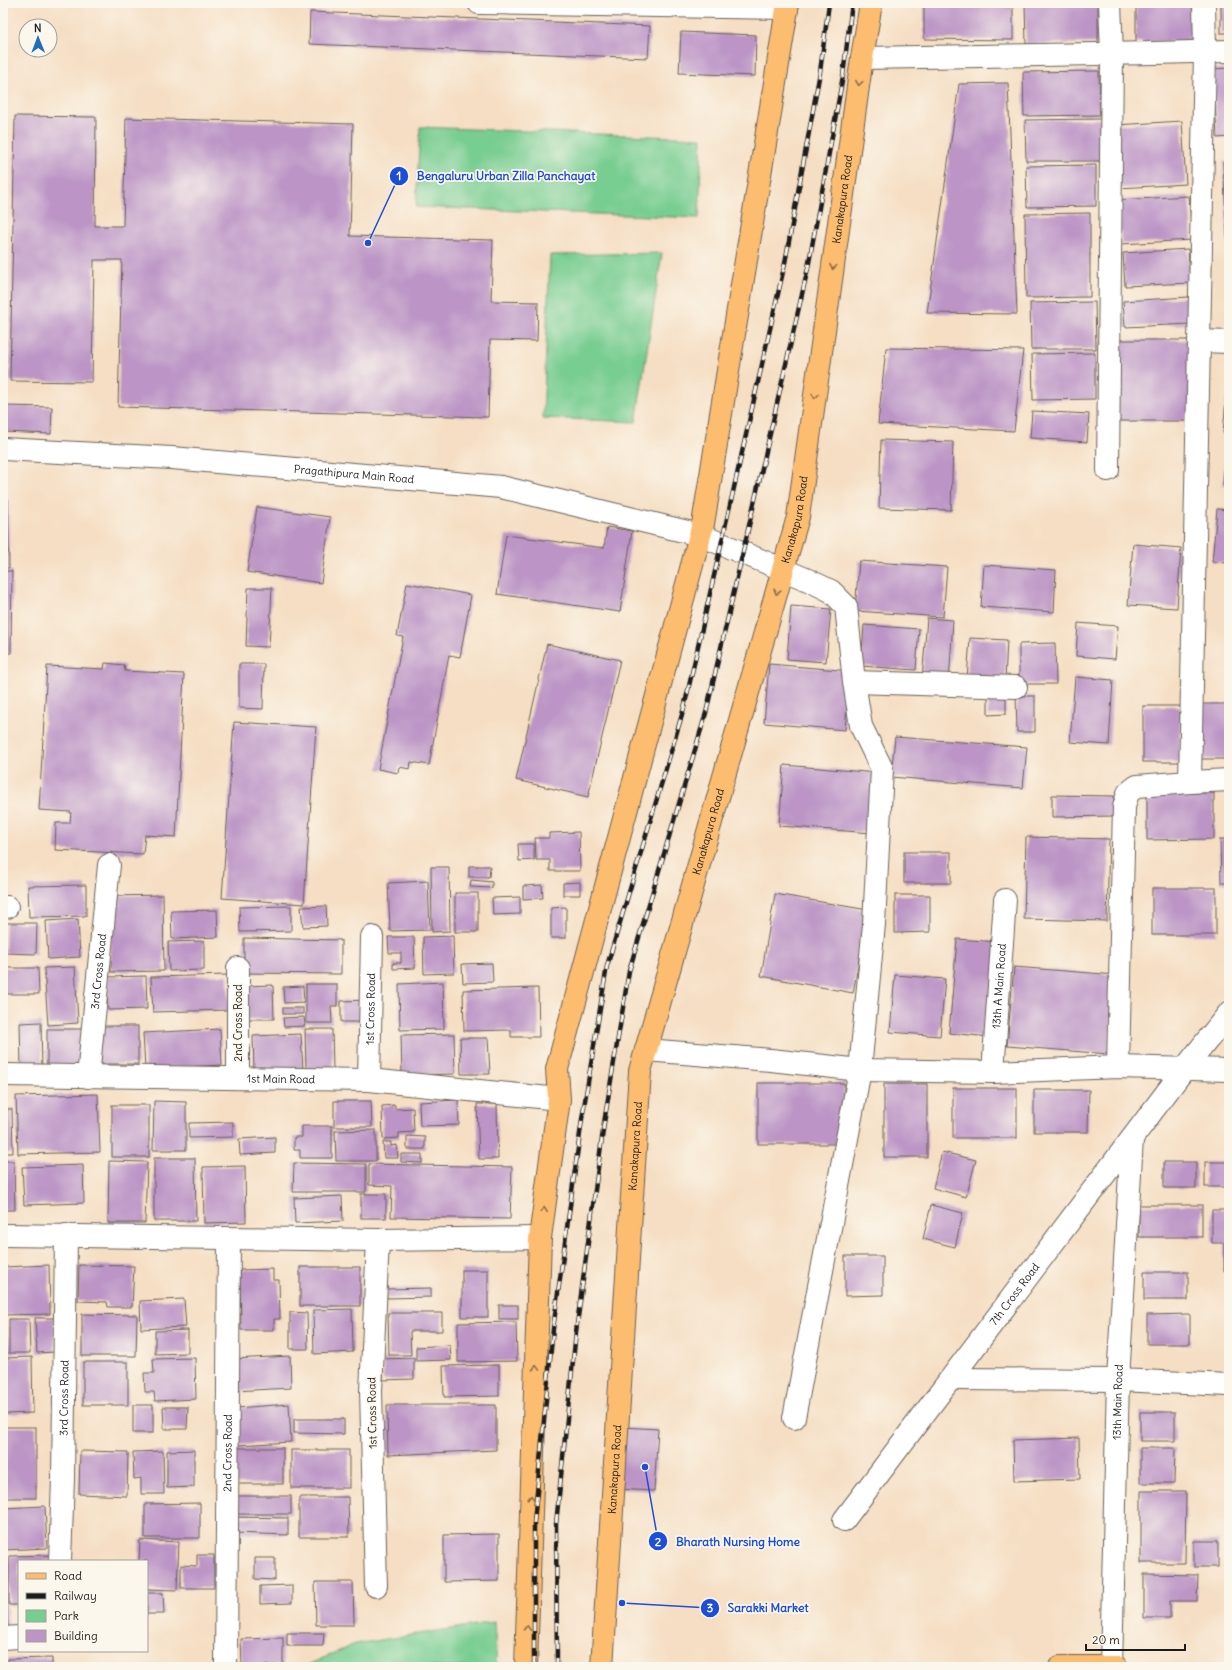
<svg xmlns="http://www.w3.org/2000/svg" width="1232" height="1670" font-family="Delius,sans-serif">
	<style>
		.green { fill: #78cd91; stroke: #4a7456 }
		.building { fill: #bc95c6 }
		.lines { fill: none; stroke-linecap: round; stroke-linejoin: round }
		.minor-casing { stroke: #686056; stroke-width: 24 }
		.major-casing { stroke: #686056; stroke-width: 24 }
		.minor { stroke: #fff; stroke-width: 22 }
		.major { stroke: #fcbd6f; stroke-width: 22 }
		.rail-casing { stroke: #1c1c1c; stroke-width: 4.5 }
		.rail { stroke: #fbf7ec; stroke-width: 3; stroke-dasharray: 9; stroke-linecap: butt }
		.oneway { stroke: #8c6c46 }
		.labels { text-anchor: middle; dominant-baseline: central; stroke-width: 3.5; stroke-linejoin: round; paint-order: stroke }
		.street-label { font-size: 11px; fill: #1c1c1c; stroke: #fbf7ec }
		.leader { fill: none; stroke: #1d4ed8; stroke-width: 1.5 }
		.callout-dot { fill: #1d4ed8; stroke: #fbf7ec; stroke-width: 1.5 }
		.mark-label { font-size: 12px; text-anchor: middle; font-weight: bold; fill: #fff }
		.callout-label { font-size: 12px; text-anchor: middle; font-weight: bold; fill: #1d4ed8; stroke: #fbf7ec; stroke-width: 3.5; stroke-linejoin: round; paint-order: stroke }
	</style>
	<rect width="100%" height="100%" fill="#fbf7ec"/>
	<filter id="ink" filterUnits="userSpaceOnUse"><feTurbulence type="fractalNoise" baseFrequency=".025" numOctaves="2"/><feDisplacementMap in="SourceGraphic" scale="8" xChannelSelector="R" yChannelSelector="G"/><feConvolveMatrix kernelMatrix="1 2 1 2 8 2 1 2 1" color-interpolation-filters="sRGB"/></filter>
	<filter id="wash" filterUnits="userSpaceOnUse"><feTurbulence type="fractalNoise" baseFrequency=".012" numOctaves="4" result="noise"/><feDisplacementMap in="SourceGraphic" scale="16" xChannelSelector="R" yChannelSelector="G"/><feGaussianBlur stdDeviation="0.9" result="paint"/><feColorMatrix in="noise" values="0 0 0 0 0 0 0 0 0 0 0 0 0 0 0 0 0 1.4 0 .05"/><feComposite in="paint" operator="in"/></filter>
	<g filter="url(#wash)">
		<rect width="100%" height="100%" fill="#f5dec3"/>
		<g class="green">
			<path d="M420 127 702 138 699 218 416 207Z"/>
			<path d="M662 253 636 422 543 418 550 255Z"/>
			<path d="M494 1622 497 1667H303L355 1644Z"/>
		</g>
		<g id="blocks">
			<g class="building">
				<path d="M924 3H1013V40L924 39Z"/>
				<path d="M1025 3H1098V43L1026 44Z"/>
				<path d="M1136 3H1200L1201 41 1136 42Z"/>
				<rect x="1221" y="3" width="8" height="30"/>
				<path d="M310 12 650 26 648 58 309 44Z"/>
				<path d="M681 32 756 35 755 76 679 73Z"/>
				<path d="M1229 68V137L1217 138 1213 69Z"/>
				<path d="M1099 71 1100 115 1024 116 1023 72Z"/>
				<path d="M1008 83 1017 314 927 313 959 84Z"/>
				<path d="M15 116 96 117 95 226H123L126 118 353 124 350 236 493 240 491 301 538 302 537 341 490 340 488 417 118 407 122 260H94L92 382 10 381Z"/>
				<path d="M1101 119V161H1026L1025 120Z"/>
				<path d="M1182 121 1186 184 1119 188 1116 125Z"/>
				<path d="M1229 161V249H1228L1223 162Z"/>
				<path d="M1096 165V206L1027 207 1026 166Z"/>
				<path d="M1189 196 1192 240 1121 244 1119 200Z"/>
				<path d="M1090 213V297L1026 298 1025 214Z"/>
				<path d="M1188 249 1190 283 1125 286 1123 253Z"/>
				<path d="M1189 297 1191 324 1125 327 1123 301Z"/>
				<path d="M1095 302 1096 349H1031L1030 303Z"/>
				<rect x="1118" y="340" width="75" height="81"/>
				<path d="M886 348 1023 350 1014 431 878 424Z"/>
				<path d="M1095 353V399L1033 400 1032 354Z"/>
				<path d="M1226 398 1229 399V434L1223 433Z"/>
				<path d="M4 406 52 407 51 434 3 432Z"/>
				<path d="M1032 411 1089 414 1087 442 1030 438Z"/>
				<path d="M881 440 953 442 951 510 879 508Z"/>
				<path d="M1226 447 1229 448V485H1223Z"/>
				<path d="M3 499H8L9 568H3Z"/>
				<path d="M257 507 330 517 321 583 247 572Z"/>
				<path d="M1217 509 1229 510V563L1212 562Z"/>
				<path d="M607 527 632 531 620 612 497 594 506 535 604 548Z"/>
				<path d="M1133 544 1181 548 1177 608 1128 605Z"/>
				<path d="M859 561 947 567 943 617 855 611Z"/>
				<path d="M984 565 1056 570 1054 612 981 607Z"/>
				<path d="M3 571H12L11 653H3Z"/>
				<path d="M407 583 471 595 460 657 449 655 429 765 411 762 410 769 399 767 398 773 378 769 403 637 397 636Z"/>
				<path d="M248 588H272L269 647 246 646Z"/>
				<path d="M791 606 831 609 826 662 787 659Z"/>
				<path d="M927 618 953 620 949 682 922 680Z"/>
				<path d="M1078 623 1118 626 1115 659 1076 656Z"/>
				<path d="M864 625 919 629 916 670 861 666Z"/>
				<path d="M970 638 1007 640 1005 681 967 679Z"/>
				<path d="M1055 643 1056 684H1019V644Z"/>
				<path d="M547 644 620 660 588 797 516 780Z"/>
				<path d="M105 663 124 665 125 671 184 674 176 837 145 835 143 854 55 850 56 823H70L71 812 39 810 47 666 104 669Z"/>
				<path d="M239 664H264L263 709 239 708Z"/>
				<path d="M769 664 850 671 845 730 764 723Z"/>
				<path d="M1075 677 1113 680 1109 745 1070 742Z"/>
				<path d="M988 691 1006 692V714L988 715Z"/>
				<path d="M1016 696H1035V732H1017Z"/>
				<path d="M1200 704H1229V759H1199Z"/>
				<rect x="1143" y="706" width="37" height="56"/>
				<path d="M234 722 316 727 304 904 222 898Z"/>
				<path d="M895 737 1027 747 1023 788 891 777Z"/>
				<path d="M784 765 877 773 872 833 779 826Z"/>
				<path d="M1147 793H1214V839L1147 840Z"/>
				<path d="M1052 795 1114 796V816L1052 817Z"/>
				<path d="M579 832 580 871H550V860H536L535 838H549V833Z"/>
				<path d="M1026 837 1109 839 1107 921 1024 919Z"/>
				<path d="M1220 839H1229V883H1221Z"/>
				<path d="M518 844H534V860L519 861Z"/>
				<rect x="904" y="852" width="47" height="31"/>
				<path d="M469 866H490L489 877H469Z"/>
				<path d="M431 867H449L450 931 432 932Z"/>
				<path d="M471 880 492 882V888L470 887Z"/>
				<path d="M428 881 430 930 390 931 388 883Z"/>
				<path d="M580 882V895H563V883Z"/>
				<path d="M86 885V916L29 917 28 886Z"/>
				<path d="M542 885 543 898 523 899V886Z"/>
				<rect x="1152" y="888" width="64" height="47"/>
				<rect x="455" y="893" width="23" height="39"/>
				<path d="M775 894 868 910 853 993 761 976Z"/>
				<path d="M163 895 164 971 111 972 110 896Z"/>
				<path d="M895 895H930V932L895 933Z"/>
				<path d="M520 897V914L493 915 492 898Z"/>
				<path d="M291 906V931L240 932 239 907Z"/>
				<path d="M326 906 327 926 303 927 301 907Z"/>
				<path d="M566 907V938H551V908Z"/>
				<path d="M217 910 218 937 172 939 171 911Z"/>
				<path d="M78 919 80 957 48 959 46 921Z"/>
				<path d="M6 923H37L36 954 5 953Z"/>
				<path d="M453 936 454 973 424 974 423 937Z"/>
				<path d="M388 937H414L415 968 393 969V963H401V953H389Z"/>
				<path d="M244 938 341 940V974L244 973Z"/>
				<path d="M957 939 998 942 990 1037 949 1033Z"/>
				<path d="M204 941V970L169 971 168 942Z"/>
				<path d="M492 963 493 982 463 983 462 964Z"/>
				<path d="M75 967 78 1023 48 1025 44 968Z"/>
				<path d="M1014 967 1116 975 1109 1054 1007 1046Z"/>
				<path d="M3 968H38L39 994H3Z"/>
				<path d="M228 975 229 1010 153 1012 151 977Z"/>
				<path d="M895 975 945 979 940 1036 890 1032Z"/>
				<path d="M146 976 147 1009 108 1010 107 977Z"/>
				<path d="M443 982 444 1029 400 1030 399 984Z"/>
				<path d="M306 984H337V1006H331L332 1023H306Z"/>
				<path d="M273 985 274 1019H246L244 986Z"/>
				<path d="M303 986 304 1002 284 1003 283 987Z"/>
				<path d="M538 988 539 1037H511V1030L464 1031 463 990Z"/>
				<path d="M367 1000V1022H341V1001Z"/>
				<rect x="283" y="1008" width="20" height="6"/>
				<path d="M304 1017 305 1026 284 1027 283 1018Z"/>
				<path d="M41 1022 42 1069H21L20 1023Z"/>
				<rect x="98" y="1026" width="40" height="38"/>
				<path d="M47 1029H82L81 1072H47Z"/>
				<path d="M220 1029 222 1065 145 1069 143 1033Z"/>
				<path d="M305 1029H332L333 1069 306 1070Z"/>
				<path d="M301 1034 303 1071H254L253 1036Z"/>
				<path d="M454 1034 455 1074 402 1075 401 1035Z"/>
				<path d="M460 1038H488L490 1074H461Z"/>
				<rect x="758" y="1083" width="86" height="61"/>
				<rect x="884" y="1084" width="43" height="73"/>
				<rect x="953" y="1088" width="64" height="50"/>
				<path d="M1034 1090H1089L1088 1132H1034Z"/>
				<path d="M98 1094 100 1152 18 1154 16 1096Z"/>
				<path d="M458 1100 459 1125 420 1126 419 1102Z"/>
				<path d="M154 1101 186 1102V1150H153Z"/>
				<path d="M334 1101H371L372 1127H334Z"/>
				<path d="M477 1104H497L498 1159H479Z"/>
				<rect x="112" y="1105" width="37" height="52"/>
				<path d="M395 1105V1109L413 1108 414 1132 399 1133V1138L383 1139 382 1106Z"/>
				<path d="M3 1109H12L13 1153H3Z"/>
				<path d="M233 1122V1137L189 1138V1123Z"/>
				<path d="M302 1126H332V1158H300V1150H294V1137H302Z"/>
				<path d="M376 1130V1161H336L335 1131Z"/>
				<path d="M407 1136 425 1137V1149H407Z"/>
				<path d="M275 1137V1153L240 1155 239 1139Z"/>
				<path d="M383 1142H391V1146L397 1145 398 1158H384Z"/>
				<path d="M942 1152 976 1160 966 1197 933 1188Z"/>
				<path d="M401 1154H422V1163L401 1162Z"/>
				<path d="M154 1158H195L196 1221H154Z"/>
				<path d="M3 1161H14L15 1210H3Z"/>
				<path d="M109 1161 147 1162 145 1223H108Z"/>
				<rect x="1164" y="1162" width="32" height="26"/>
				<rect x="1205" y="1162" width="24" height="25"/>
				<path d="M294 1163 366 1164V1192H293Z"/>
				<path d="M369 1164 512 1167 510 1219 391 1217 392 1186 369 1185Z"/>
				<path d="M83 1165 84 1203 24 1205 22 1167Z"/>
				<path d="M245 1166 246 1222 204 1223 203 1167Z"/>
				<rect x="361" y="1194" width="25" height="24"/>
				<path d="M342 1196 343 1221 295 1223 294 1198Z"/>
				<path d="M931 1205 963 1213 955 1247 923 1239Z"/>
				<rect x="1139" y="1205" width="63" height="32"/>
				<path d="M1212 1210H1229V1271H1224V1243H1212Z"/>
				<path d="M845 1256H883V1295L845 1296Z"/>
				<path d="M49 1265 50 1314 3 1315V1267Z"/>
				<path d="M79 1265 134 1266 132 1307H108L107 1302 78 1301Z"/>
				<rect x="300" y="1267" width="60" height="39"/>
				<path d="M273 1269V1280H279L280 1319H274V1330H241L240 1270Z"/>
				<rect x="462" y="1270" width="26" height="47"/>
				<rect x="1144" y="1272" width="44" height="28"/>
				<path d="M431 1288V1297L387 1298 386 1289Z"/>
				<path d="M184 1299 186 1327 141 1329 140 1301Z"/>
				<rect x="499" y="1305" width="19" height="14"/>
				<path d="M352 1309 353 1352 314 1354 313 1310Z"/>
				<path d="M290 1312 307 1313 308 1349H290Z"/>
				<path d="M388 1313H442V1331H410L411 1355H389Z"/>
				<path d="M82 1314 137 1315 136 1356H82Z"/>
				<path d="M1190 1314V1344H1147V1315Z"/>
				<path d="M35 1318H54L55 1352 37 1353Z"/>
				<path d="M9 1319H29L30 1353H9Z"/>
				<path d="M516 1322 517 1361 458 1362V1323Z"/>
				<path d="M188 1330V1353L155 1354V1331Z"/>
				<path d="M450 1345 451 1360 416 1361V1347Z"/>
				<path d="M290 1356 291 1388 234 1391 233 1359Z"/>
				<path d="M32 1357 33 1413 3 1414V1358Z"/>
				<path d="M195 1358 196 1399 155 1401 154 1392H145L144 1373H154L153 1359Z"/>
				<path d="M414 1358V1379L383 1380V1359Z"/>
				<rect x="83" y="1362" width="45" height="43"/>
				<path d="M499 1365V1396L444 1397 443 1366Z"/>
				<path d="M289 1404 291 1442 238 1445 236 1408Z"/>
				<rect x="133" y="1405" width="20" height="28"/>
				<path d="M387 1405H496V1450L388 1455Z"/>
				<path d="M163 1407H188L187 1429H164Z"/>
				<rect x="1140" y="1412" width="35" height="29"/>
				<path d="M294 1419H344V1434L294 1433Z"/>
				<rect x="3" y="1427" width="33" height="71"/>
				<path d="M622 1427 658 1429 654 1491 618 1489Z"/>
				<path d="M1079 1438 1080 1479 1014 1481 1013 1440Z"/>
				<rect x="233" y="1448" width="50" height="36"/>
				<path d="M1140 1448H1175L1174 1483H1140Z"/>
				<path d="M194 1450V1487L167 1488V1451Z"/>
				<rect x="291" y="1450" width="58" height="38"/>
				<path d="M80 1451 128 1452 127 1496 79 1494Z"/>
				<path d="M163 1451 164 1494H141V1478L134 1479 133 1452Z"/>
				<path d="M1141 1491H1186L1185 1563H1141Z"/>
				<rect x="237" y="1496" width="54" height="18"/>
				<path d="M299 1497H348L349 1537H299Z"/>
				<path d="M200 1503V1538H145V1504Z"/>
				<path d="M45 1506 47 1548 3 1550V1508Z"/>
				<path d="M234 1517 288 1518V1535L234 1533Z"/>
				<path d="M499 1534V1581L444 1582V1535Z"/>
				<path d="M140 1540 179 1542 177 1590 147 1589V1561H139Z"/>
				<rect x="1194" y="1541" width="24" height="26"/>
				<path d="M51 1555V1561H19V1605H9V1556Z"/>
				<path d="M197 1555H214V1588H181V1565L197 1566Z"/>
				<path d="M255 1558H275V1580L255 1579Z"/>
				<path d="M1144 1574 1198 1575 1197 1601H1170V1618H1144Z"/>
				<path d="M315 1582H353L354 1625H316Z"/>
				<path d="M3 1583H6L8 1629 3 1630Z"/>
				<path d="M292 1585V1603L260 1604V1586Z"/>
				<path d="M147 1593H163L164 1614H147Z"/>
				<path d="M287 1633H324L323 1646H287Z"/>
				<path d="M283 1638V1665L242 1666 241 1639Z"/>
				<path d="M52 1658V1667H8V1659Z"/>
			</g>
		</g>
	</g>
	<g filter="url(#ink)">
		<use href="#blocks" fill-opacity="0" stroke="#686056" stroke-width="1"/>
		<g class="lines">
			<defs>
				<g id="minor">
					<path d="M479 3 787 8"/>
					<path d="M862 58 1155 53 1229 51"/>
					<path d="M1200 341 1229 342"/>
					<path id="s1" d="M3 449 172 458 501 487 700 535 808 580 831 591 846 606 854 682 861 726 882 769 874 924 860 1070 794 1418"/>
					<path d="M1108 470 1112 54 1110 3"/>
					<path d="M854 682 1016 687"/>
					<path d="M1190 782 1205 51 1204 3"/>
					<path d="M3 907H7"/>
					<path d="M238 968V1078"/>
					<path d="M646 1050 771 1060 860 1070 993 1072 1118 1067 1229 1070"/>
					<path d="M1118 1067 1124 807 1128 793 1137 786 1190 782 1229 780"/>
					<path id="s2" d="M993 1072 1005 900"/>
					<path id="s3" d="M3 1075 369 1080 559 1099"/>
					<path id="s4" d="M88 1077 109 865"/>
					<path id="s5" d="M369 1080 372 937"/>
					<path d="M3 1235 378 1240 540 1238"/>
					<path d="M951 1379 1118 1380 1229 1385"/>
					<path id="s6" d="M844 1520 1185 1068 1229 1013"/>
					<path id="s7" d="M60 1561 63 1479 66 1235"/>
					<path d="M376 1586 371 1391 378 1240"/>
					<path d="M3 1638 19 1637"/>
					<path id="s8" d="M226 1667 229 1239"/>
					<path id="s9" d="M1111 1667 1118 1380 1132 1139"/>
				</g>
				<g id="major">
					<path d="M526 1667 540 1238 559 1099 557 1069 703 524 788 3"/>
					<path id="s10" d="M602 1667 640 1071 798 517 862 58 871 3"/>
					<path d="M1060 1667H1116"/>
				</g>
			</defs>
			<use href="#minor" class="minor-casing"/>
			<use href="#major" class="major-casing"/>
			<use href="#minor" class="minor"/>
			<use href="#major" class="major"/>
			<defs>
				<g id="rail">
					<path d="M534 1667V1522L553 1329 582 1119 607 966 684 708 785 263 820 72 829 3"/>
					<path d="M557 1667 556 1524 576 1332 604 1123 629 971 706 713 808 268 843 76 852 3"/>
				</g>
			</defs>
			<use href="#rail" class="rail-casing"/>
			<use href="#rail" class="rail"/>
		</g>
		<defs><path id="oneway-chevron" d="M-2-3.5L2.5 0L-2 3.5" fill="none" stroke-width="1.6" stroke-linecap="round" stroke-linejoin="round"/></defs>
		<g class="oneway">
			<use href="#oneway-chevron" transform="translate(859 83) rotate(98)"/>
			<use href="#oneway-chevron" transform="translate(833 267) rotate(98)"/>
			<use href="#oneway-chevron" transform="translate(815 396) rotate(98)"/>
			<use href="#oneway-chevron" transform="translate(777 592) rotate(106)"/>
			<use href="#oneway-chevron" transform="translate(544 1210) rotate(-82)"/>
			<use href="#oneway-chevron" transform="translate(536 1368) rotate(-88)"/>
			<use href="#oneway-chevron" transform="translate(531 1498) rotate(-88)"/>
			<use href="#oneway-chevron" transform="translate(527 1628) rotate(-88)"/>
		</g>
	</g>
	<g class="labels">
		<g class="street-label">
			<text stroke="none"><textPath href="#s10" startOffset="1494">Kanakapura Road</textPath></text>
			<text stroke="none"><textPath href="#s1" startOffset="352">Pragathipura Main Road</textPath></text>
			<text stroke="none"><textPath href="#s10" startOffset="1170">Kanakapura Road</textPath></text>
			<text stroke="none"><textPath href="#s10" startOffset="846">Kanakapura Road</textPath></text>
			<text stroke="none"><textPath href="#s4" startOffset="106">3rd Cross Road</textPath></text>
			<text stroke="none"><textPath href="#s2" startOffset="86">13th A Main Road</textPath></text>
			<text stroke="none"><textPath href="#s5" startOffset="71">1st Cross Road</textPath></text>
			<text transform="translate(238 1023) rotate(-90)">2nd Cross Road</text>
			<text stroke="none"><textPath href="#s3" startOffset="278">1st Main Road</textPath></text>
			<text stroke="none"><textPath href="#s10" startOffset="522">Kanakapura Road</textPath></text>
			<text stroke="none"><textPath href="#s6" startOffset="283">7th Cross Road</textPath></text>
			<text stroke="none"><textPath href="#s7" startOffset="163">3rd Cross Road</textPath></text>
			<text stroke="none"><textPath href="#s9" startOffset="265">13th Main Road</textPath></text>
			<text transform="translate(372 1413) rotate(-91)">1st Cross Road</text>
			<text stroke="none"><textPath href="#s8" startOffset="214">2nd Cross Road</textPath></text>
			<text stroke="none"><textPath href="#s10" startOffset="198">Kanakapura Road</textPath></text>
		</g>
	</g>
	<path class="leader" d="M368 243L399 176M645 1467L658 1541M622 1603L710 1608"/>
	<g class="callout-dot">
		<circle cx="368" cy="243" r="4"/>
		<circle cx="645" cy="1467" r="4"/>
		<circle cx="622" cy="1603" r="4"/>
		<circle cx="399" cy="176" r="10"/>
		<circle cx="658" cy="1541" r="10"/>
		<circle cx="710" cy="1608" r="10"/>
	</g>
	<g class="mark-label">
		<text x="399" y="180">1</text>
		<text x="658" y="1546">2</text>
		<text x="710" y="1612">3</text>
	</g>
	<g class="callout-label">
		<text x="506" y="180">Bengaluru Urban Zilla Panchayat</text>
		<text x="738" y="1546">Bharath Nursing Home</text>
		<text x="768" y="1612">Sarakki Market</text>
	</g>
	<rect width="1232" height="1670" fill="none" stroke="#fbf7ec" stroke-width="16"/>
	<rect x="18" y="1560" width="130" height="92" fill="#fbf7ec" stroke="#a29f99"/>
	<rect x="26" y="1573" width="20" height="6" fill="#fcbd6f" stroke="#a29f99"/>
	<text x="54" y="1580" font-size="12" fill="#1c1c1c">Road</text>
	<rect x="26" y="1593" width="20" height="6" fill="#1c1c1c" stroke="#a29f99"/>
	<text x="54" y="1600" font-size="12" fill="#1c1c1c">Railway</text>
	<rect x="26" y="1610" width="20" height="12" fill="#78cd91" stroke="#a29f99"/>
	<text x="54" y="1620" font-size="12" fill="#1c1c1c">Park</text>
	<rect x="26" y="1630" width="20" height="12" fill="#bc95c6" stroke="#a29f99"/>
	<text x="54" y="1640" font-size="12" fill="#1c1c1c">Building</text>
	<g transform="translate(38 38) rotate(359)"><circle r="19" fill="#fbf7ec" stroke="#a29f99"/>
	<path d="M0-3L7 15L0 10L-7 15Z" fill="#1f6fb2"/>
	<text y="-6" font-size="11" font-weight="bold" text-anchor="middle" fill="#1c1c1c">N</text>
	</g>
	<path d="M1086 1644v6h99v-6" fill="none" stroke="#1c1c1c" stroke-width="2"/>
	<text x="1092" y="1644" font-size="12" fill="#1c1c1c" stroke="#fbf7ec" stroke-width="3" paint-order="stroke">20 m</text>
</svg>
